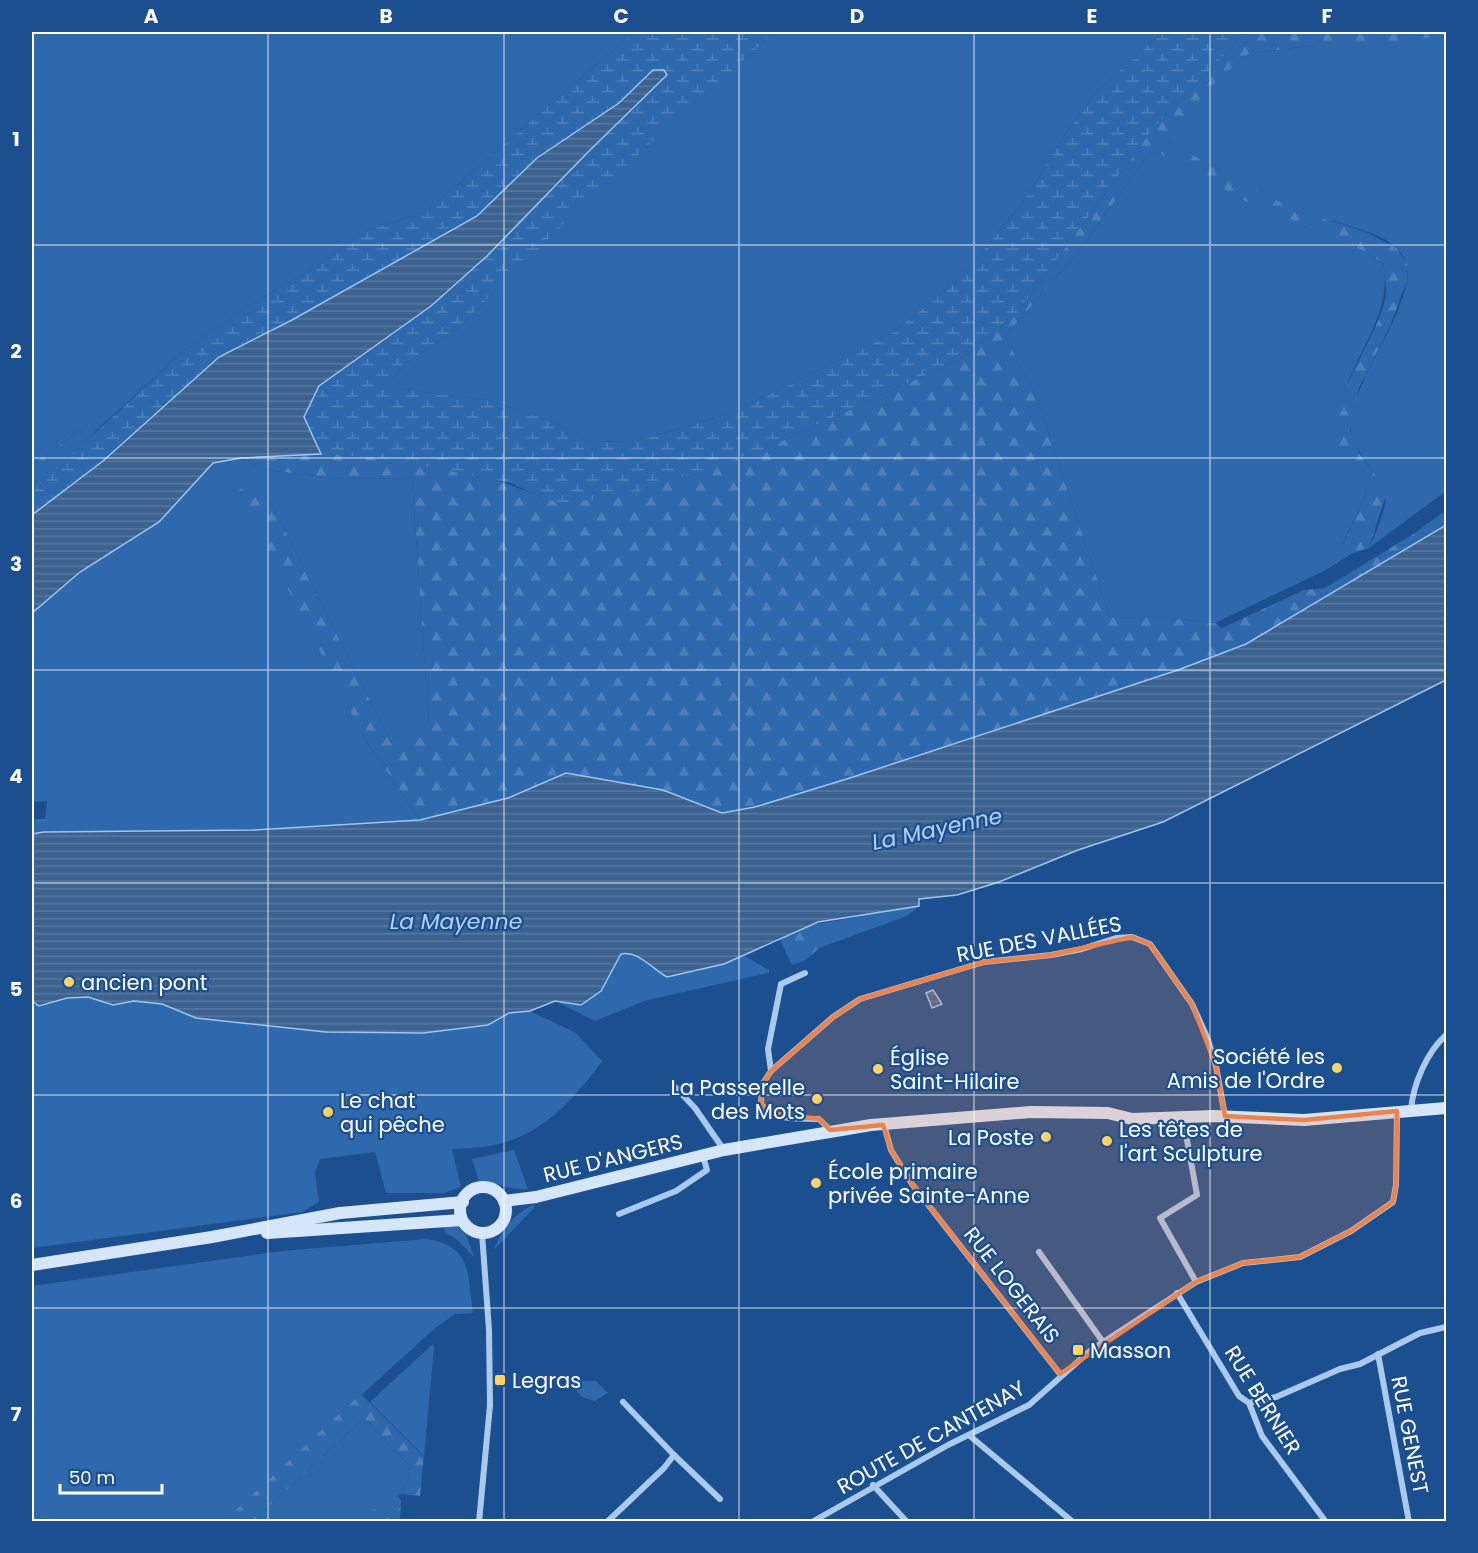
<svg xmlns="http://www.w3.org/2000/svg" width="1478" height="1553" font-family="Poppins,sans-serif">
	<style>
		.green { fill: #2e69ad }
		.forest { fill: url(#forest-firs) }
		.wetland { fill: url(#wetland-marsh) }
		.water { fill: url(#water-rules); stroke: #9cc4f0; stroke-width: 1.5 }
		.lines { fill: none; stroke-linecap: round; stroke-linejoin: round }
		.street { stroke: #a9c9ee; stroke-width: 6 }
		.secondary { stroke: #d6e6fa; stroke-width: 12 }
		.marked { fill: #ee8249; fill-opacity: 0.2; stroke: #ee8249; stroke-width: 4.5; stroke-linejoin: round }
		.grid { fill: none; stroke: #fff; stroke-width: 1.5; stroke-opacity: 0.55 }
		.poi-dot { fill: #ffd166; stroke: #1b4f8f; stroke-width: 2 }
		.labels { text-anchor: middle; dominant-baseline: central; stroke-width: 4.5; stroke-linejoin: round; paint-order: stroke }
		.street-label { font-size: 21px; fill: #fff; stroke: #1b4f8f }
		.poi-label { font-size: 21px; fill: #fff; stroke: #1b4f8f; text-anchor: start }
		.water-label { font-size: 22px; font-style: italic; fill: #b5d3f5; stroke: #1b4f8f }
		.neatline { fill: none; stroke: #fff; stroke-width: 2 }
		.grid-label { font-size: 20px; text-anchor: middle; font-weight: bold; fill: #fff }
	</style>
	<defs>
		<pattern id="forest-firs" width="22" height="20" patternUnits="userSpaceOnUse" patternTransform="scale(1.5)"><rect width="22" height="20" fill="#2e69ad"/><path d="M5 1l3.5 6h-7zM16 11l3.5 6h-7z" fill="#4d80b9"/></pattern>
		<pattern id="wetland-marsh" width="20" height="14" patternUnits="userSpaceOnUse" patternTransform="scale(1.5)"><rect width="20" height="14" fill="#2e69ad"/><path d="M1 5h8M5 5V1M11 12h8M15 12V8" fill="none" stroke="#4d80b9"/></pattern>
		<pattern id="water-rules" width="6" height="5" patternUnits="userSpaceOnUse" patternTransform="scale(1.5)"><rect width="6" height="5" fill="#3c6290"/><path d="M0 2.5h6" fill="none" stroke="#597aa1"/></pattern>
	</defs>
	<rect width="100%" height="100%" fill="#1b4f8f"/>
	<g class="green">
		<path d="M32 32H634L426 212 365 231 319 265 248 306 186 349 101 426 92 421 32 465Z"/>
		<path d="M775 32H1163L1096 92 1064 136 1024 201 960 279 888 336 732 413 633 442 587 441 550 420 487 400 390 388 389 383 406 363 456 330 597 190Z"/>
		<path d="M1446 33V491L1369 548C1374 535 1387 511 1385 497 1380 468 1346 450 1351 420 1360 370 1396 331 1407 282 1409 270 1406 257 1397 248 1379 230 1317 218 1291 209 1248 192 1208 164 1168 142 1188 106 1219 77 1252 51 1270 53 1285 48 1302 47 1351 44 1399 40 1446 33Z"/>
		<path d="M1158 152 1351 244 1383 263C1393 311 1359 348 1345 391 1340 409 1339 429 1337 447L1361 478 1367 492 1343 544 1353 553 1324 571 1215 623 1161 617 1110 618 1038 401 1005 336 1075 256 1146 158Z"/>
		<path d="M241 458 267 470 332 478 412 479 429 724 390 741 265 491 363 736 420 820 252 830 44 832 47 801 32 802V613L213 463Z"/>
		<path d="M919 906 907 916 819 948 812 925Z"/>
		<path d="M629 952C643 958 653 970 667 977L724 964 743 955 769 970V973L644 1001 595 1021 555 1001 601 991 621 954Z"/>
		<path d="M88 997 113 1005 134 1001 162 1004 196 1018 326 1032H423L488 1025 509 1013 530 1011 576 1033 602 1061C575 1099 538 1139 489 1146 477 1148 464 1148 452 1149L461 1187 444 1193H386L375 1152 320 1159 315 1173 319 1202 302 1212 32 1248V1001L39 1006 67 998Z"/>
		<path d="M514 1150 528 1189C510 1191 497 1182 479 1181L472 1159Z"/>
		<path d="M534 1204V1208L494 1250C500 1229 515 1214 534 1204Z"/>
		<path d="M443 1223 458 1226 466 1235 474 1257 455 1238 445 1232Z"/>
		<path d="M427 1239C473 1247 467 1273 473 1313L455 1314 435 1328 224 1521H32V1286L282 1251Z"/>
		<path d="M433 1344 434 1348 424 1456 370 1402Z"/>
		<path d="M576 1381H596L608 1393 595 1401 582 1397 571 1385Z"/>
		<path d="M364 1418 409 1465 410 1477 401 1494 354 1521 258 1522 257 1518 266 1509Z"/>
	</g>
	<g class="forest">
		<path d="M1254 32H1446C1425 44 1329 45 1298 47 1282 49 1268 53 1252 51 1219 77 1189 106 1168 142L1291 208 1366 232 1397 248 1407 264V281L1390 326 1359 388 1350 430 1359 453 1385 488V498L1369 548 1353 553 1343 545 1367 492C1360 475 1341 461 1337 446 1325 404 1376 340 1385 300 1387 287 1385 275 1383 263L1351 244 1241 199 1158 152 1146 158 1075 256 1005 336 1038 401 1110 618 1161 617 1215 623 1222 628 1304 590 1325 588 1415 533 1446 510V525L1246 644 1178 670 850 779 755 807 722 813 663 790 566 773 508 798 420 820 363 736 238 490 254 485 265 491 390 741 429 723 412 479 332 478 267 470 241 458C268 458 296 454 323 454 387 455 485 470 542 498L758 452 964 357 1017 313 1153 129 1243 35Z"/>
		<path d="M92 421 101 426 62 465 32 491V465Z"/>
		<path d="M46 819 44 832 32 834V820Z"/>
		<path d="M812 925 819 948 806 960 792 965 780 939Z"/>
		<path d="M361 1394 424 1457 420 1496 401 1494 410 1477 409 1465 364 1418 266 1509 257 1518 258 1521H224Z"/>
		<path d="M398 1495 401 1501 400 1521H354Z"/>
	</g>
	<path class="wetland" d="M634 32H775L597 191 456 330 406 363 389 383 390 388 487 400 550 420 587 441 633 442 732 413 888 336 960 279 1024 201 1064 136 1096 92 1163 32H1246L1153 129 1017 313 964 357 758 452 632 493 565 504 542 498 511 483 382 458 321 454 304 417 318 386 366 352 558 185 653 70 619 103 537 158 477 216 292 320 219 357 103 461 32 515V491L186 349 248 306 319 265 365 231 426 212Z"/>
	<g class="water">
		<path d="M653 70H664L667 75 589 151 487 256 431 306 319 386 304 417 321 454 241 458 213 463 159 522 80 572 32 613V515L103 461 219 357 292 320 477 216 537 158 619 103Z"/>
		<path d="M1446 525V680L1163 822 1078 850 999 882 957 895 919 899V906L818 922 724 964 667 977C652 969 638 950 621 954L601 991 581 1005 555 1001 530 1011 509 1013 488 1025 423 1033 326 1032 196 1018 162 1004 134 1001 113 1005 88 997 67 998 39 1006 32 1001V834L44 832 252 830 420 820 508 798 566 773 663 790 722 813 755 807 850 778 1178 670 1246 644Z"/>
		<path d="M933 990 942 1004 932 1008 926 993Z"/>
	</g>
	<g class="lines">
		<g class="street">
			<path d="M771 1071 768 1049 781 984 805 973"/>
			<path d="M675 1087 695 1108 724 1150"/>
			<path d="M1411 1110C1413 1084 1427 1052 1446 1035"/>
			<path d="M1183 1118 1197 1195 1160 1218 1196 1282"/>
			<path d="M884 1125 891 1150 912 1184 1060 1374"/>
			<path d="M830 1130 819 1119C798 1118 775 1122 761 1104L762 1085 771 1071 833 1017 860 999 984 962 1051 955 1082 949 1116 938 1132 937 1150 944 1192 1004 1207 1037 1216 1066 1225 1116"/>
			<path d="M619 1214 676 1191 707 1170 703 1156"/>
			<path d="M1039 1252 1103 1342"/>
			<path d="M1177 1293 1239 1396 1249 1403 1262 1436 1326 1522"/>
			<path d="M1378 1354 1409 1522"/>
			<path d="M1249 1403 1276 1397 1340 1369 1360 1364 1420 1333 1446 1327"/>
			<path d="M970 1436 1073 1522"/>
			<path d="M674 1455 720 1499"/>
			<path d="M873 1485 907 1522"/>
			<path d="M479 1522 490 1405 489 1330 482 1233"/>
			<path d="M607 1522 664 1468 674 1455 623 1402"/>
			<path d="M812 1522 948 1445 1029 1405 1091 1350 1196 1282 1243 1263 1300 1257 1351 1231 1393 1202 1396 1185 1397 1112"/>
		</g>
		<g class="secondary">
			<circle cx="483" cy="1210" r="23"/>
			<path d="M504 1201 536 1197 724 1150 871 1125 1031 1112 1108 1113 1132 1119 1214 1116 1304 1120 1446 1108"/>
			<path d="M267 1233 462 1220"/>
			<path d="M32 1265 212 1237 340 1213 463 1202"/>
		</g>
	</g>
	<path class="marked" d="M1132 937 1150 944 1192 1004 1216 1066 1225 1116 1304 1120 1397 1111 1396 1185 1393 1202 1351 1231 1300 1257 1243 1263 1196 1282 1060 1374 912 1184 891 1150 883 1125 830 1130 819 1119 768 1113 761 1104 762 1085 771 1071 833 1017 860 999 984 962 1051 955Z"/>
	<path class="grid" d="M268 32V1522M504 32V1522M739 32V1522M974 32V1522M1210 32V1522M32 245H1446M32 458H1446M32 670H1446M32 883H1446M32 1095H1446M32 1308H1446"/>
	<g class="poi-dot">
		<circle cx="69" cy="982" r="6"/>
		<circle cx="1337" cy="1068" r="6"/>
		<circle cx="878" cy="1069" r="6"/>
		<circle cx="817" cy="1099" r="6"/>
		<circle cx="328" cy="1112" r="6"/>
		<circle cx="1046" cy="1137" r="6"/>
		<circle cx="1107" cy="1141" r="6"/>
		<circle cx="816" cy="1183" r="6"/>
		<rect x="1072" y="1344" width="12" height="12" rx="3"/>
		<rect x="494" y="1374" width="12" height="12" rx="3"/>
	</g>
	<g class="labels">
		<g class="street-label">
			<text transform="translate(1039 939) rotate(-11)">RUE DES VALLÉES</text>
			<text transform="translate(613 1158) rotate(-14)">RUE D'ANGERS</text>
			<text transform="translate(1012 1285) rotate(52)">RUE LOGERAIS</text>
			<text transform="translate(1263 1400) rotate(58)">RUE BERNIER</text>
			<text transform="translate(1410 1435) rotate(79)">RUE GENEST</text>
			<text transform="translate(931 1437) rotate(-29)">ROUTE DE CANTENAY</text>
		</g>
		<g class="poi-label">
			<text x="81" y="982">ancien pont</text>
			<text x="1325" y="1056" text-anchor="end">Société les<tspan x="1325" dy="24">Amis de l'Ordre</tspan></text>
			<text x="890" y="1057">Église<tspan x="890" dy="24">Saint-Hilaire</tspan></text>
			<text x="805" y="1087" text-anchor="end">La Passerelle<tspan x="805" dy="24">des Mots</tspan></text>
			<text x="340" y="1100">Le chat<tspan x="340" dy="24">qui pêche</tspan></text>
			<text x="1119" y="1129">Les têtes de<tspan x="1119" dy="24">l'art Sculpture</tspan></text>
			<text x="1034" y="1137" text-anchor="end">La Poste</text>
			<text x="828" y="1171">École primaire<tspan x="828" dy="24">privée Sainte-Anne</tspan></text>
			<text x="1090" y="1350">Masson</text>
			<text x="512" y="1380">Legras</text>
		</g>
		<g class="water-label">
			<text transform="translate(937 829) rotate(-12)">La Mayenne</text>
			<text x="456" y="921">La Mayenne</text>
		</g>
	</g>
	<rect width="1478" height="1553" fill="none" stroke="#1b4f8f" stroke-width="66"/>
	<path d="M60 1484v9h102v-9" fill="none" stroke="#ffffff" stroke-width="3"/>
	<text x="69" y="1484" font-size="18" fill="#ffffff" stroke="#1b4f8f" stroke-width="4.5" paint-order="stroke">50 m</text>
	<rect x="33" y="33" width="1412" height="1487" class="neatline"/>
	<g class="grid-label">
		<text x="151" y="23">A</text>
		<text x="386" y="23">B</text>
		<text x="621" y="23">C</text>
		<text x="857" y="23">D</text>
		<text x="1092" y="23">E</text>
		<text x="1327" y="23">F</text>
		<text x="16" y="146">1</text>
		<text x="16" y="358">2</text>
		<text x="16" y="571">3</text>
		<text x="16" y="783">4</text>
		<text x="16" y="996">5</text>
		<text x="16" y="1208">6</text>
		<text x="16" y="1421">7</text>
	</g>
</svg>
